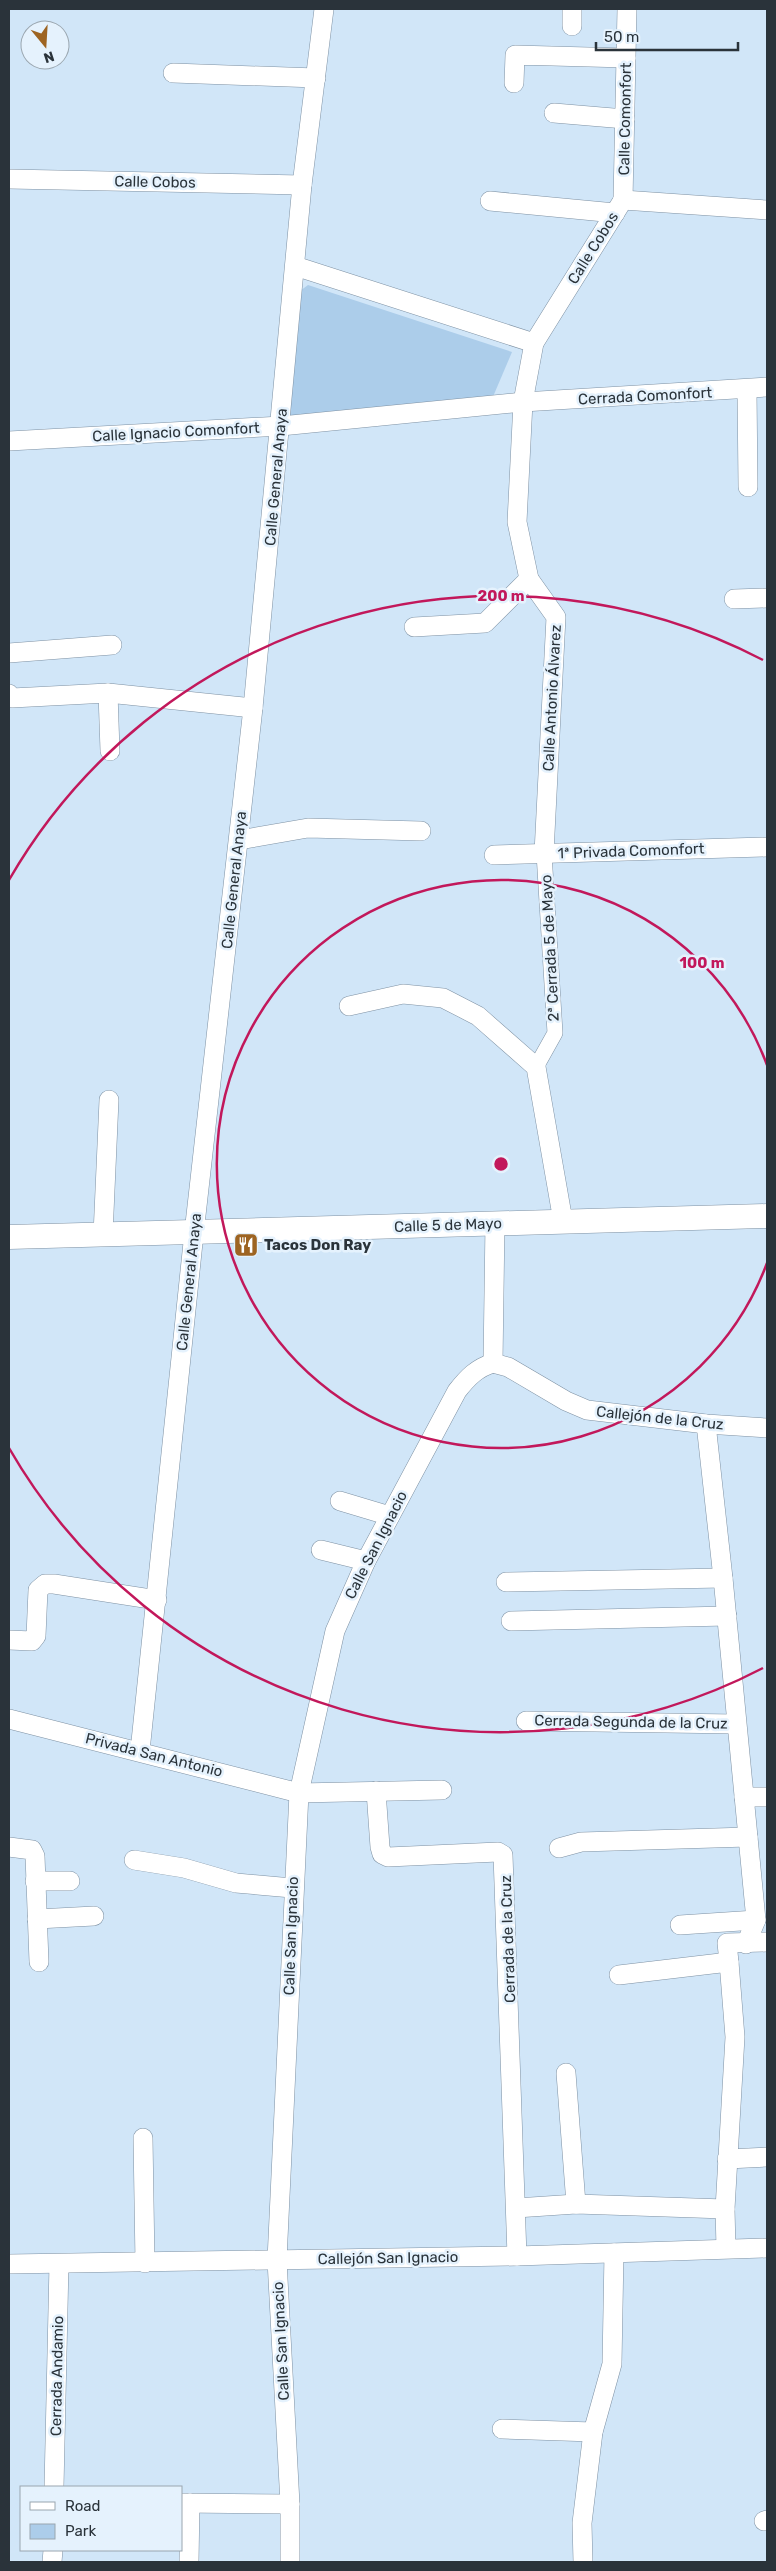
<svg xmlns="http://www.w3.org/2000/svg" width="776" height="2571" font-family="Rubik,sans-serif">
	<style>
		.green { fill: #accdea }
		.lines { fill: none; stroke-linecap: round; stroke-linejoin: round }
		.pedestrian-casing { stroke: #7e91a3; stroke-width: 16 }
		.minor-casing { stroke: #7e91a3; stroke-width: 20 }
		.tertiary-casing { stroke: #7e91a3; stroke-width: 25 }
		.pedestrian { stroke: #fff; stroke-width: 15 }
		.minor { stroke: #fff; stroke-width: 19 }
		.tertiary { stroke: #fff; stroke-width: 24 }
		.ring { fill: none; stroke: #c2185b; stroke-width: 2.5 }
		.labels { text-anchor: middle; dominant-baseline: central; stroke-width: 5; stroke-linejoin: round; paint-order: stroke }
		.street-label { font-size: 15px; fill: #2a333a; stroke: #e5f2fd }
		.poi-label { font-size: 15px; font-weight: bold; fill: #2a333a; stroke: #e5f2fd; text-anchor: start }
		.centre { fill: #c2185b; stroke: #e5f2fd; stroke-width: 2.5 }
		.ring-label { font-size: 15px; text-anchor: middle; font-weight: bold; fill: #c2185b; stroke: #e5f2fd; stroke-width: 5; stroke-linejoin: round; paint-order: stroke }
	</style>
	<rect width="100%" height="100%" fill="#d1e6f8"/>
	<path class="green" d="M308 285 512 352 492 399 285 416 296 294Z"/>
	<g class="lines">
		<defs>
			<path id="pedestrian" d="M536 1067 555 1033 544 853"/>
			<g id="minor">
				<path d="M572 9V26"/>
				<path d="M173 73 316 78"/>
				<path d="M514 83 515 55 626 58"/>
				<path d="M554 113 625 119"/>
				<path d="M9 179 302 185"/>
				<path d="M623 200 627 9"/>
				<path d="M623 200 767 210"/>
				<path d="M490 201 615 213"/>
				<path d="M295 266 534 343"/>
				<path d="M747 390 748 487"/>
				<path d="M9 441 281 426 523 402 767 387"/>
				<path d="M734 599 767 598"/>
				<path d="M414 627 485 623 529 579"/>
				<path d="M9 653 112 645"/>
				<path d="M108 693 110 751"/>
				<path d="M9 694 12 698 108 693 253 708"/>
				<path d="M239 840 308 828 421 831"/>
				<path d="M544 853 556 617 529 579 517 522 523 402 534 343 623 200"/>
				<path d="M494 855 767 847"/>
				<path d="M349 1006 403 994 443 998 478 1016 536 1067 563 1221"/>
				<path d="M495 1223 493 1363 508 1367 566 1401 587 1410 706 1424 767 1428"/>
				<path d="M103 1235 109 1100"/>
				<path d="M706 1424 723 1578 756 1920 746 1944"/>
				<path d="M340 1501 390 1516"/>
				<path d="M321 1550 366 1561"/>
				<path d="M506 1582 723 1578"/>
				<path d="M511 1621 727 1616"/>
				<path d="M9 1640 32 1641 36 1636 38 1590 45 1584H54L157 1600"/>
				<path d="M9 1719 299 1793 442 1790"/>
				<path d="M526 1721 736 1724"/>
				<path d="M140 1751 194 1233 253 708 302 185 324 9"/>
				<path d="M376 1791 380 1847 382 1854 388 1857 498 1852 503 1855 517 2256"/>
				<path d="M744 1797H767"/>
				<path d="M9 1847 32 1850 35 1856 39 1962"/>
				<path d="M559 1848 581 1842 748 1837"/>
				<path d="M134 1860 184 1868 236 1883 292 1888"/>
				<path d="M35 1881H70"/>
				<path d="M37 1919 94 1916"/>
				<path d="M680 1925 756 1920"/>
				<path d="M729 1962 727 1943 767 1942"/>
				<path d="M619 1975 729 1962 735 2037 725 2209 726 2248"/>
				<path d="M566 2073 576 2204"/>
				<path d="M143 2138 145 2263"/>
				<path d="M727 2159 767 2157"/>
				<path d="M516 2208 576 2204 725 2209"/>
				<path d="M9 2264 517 2256 767 2248"/>
				<path d="M502 2429 593 2432"/>
				<path d="M54 2487 59 2264"/>
				<path d="M181 2503 290 2504"/>
				<path d="M764 2521 767 2520"/>
				<path d="M52 2562 53 2550"/>
				<path d="M189 2562 190 2503"/>
				<path d="M290 2562V2504L277 2260 299 1793 335 1631 366 1561 457 1391C468 1377 477 1368 493 1363"/>
				<path d="M583 2562 582 2523 593 2432 612 2364 614 2253"/>
			</g>
			<path id="tertiary" d="M9 1237 767 1216"/>
		</defs>
		<use href="#pedestrian" class="pedestrian-casing"/>
		<use href="#minor" class="minor-casing"/>
		<use href="#tertiary" class="tertiary-casing"/>
		<use href="#pedestrian" class="pedestrian"/>
		<use href="#minor" class="minor"/>
		<use href="#tertiary" class="tertiary"/>
	</g>
	<g class="ring">
		<path d="M767 1263A284 284 0 1 1 767 1065"/>
		<path d="M763 1668A568 568 0 0 1 9 1448M9 880A568 568 0 0 1 763 660"/>
	</g>
	<defs>
		<symbol id="restaurant-square" viewBox="-11 -11 22 22"><rect x="-9" y="-9" width="18" height="18" rx="4" fill="#9d6422" stroke="#e5f2fd"/><path d="M-5-6h1v4h1v-4h1v4h1v-4h1v5L-1.5 .5V6h-2V.5L-5-1ZM5-6V6H3V1.5H1.5Q1.5-4 5-6Z" fill="#fff"/></symbol>
	</defs>
	<g fill-rule="evenodd">
		<use href="#restaurant-square" x="232" y="1231" width="28" height="28"/>
	</g>
	<g class="labels">
		<g class="street-label">
			<text transform="translate(625 119) rotate(-89)">Calle Comonfort</text>
			<text transform="translate(155 182) rotate(1)">Calle Cobos</text>
			<text transform="translate(593 248) rotate(-58)">Calle Cobos</text>
			<text transform="translate(645 396) rotate(-3)">Cerrada Comonfort</text>
			<text transform="translate(176 432) rotate(-3)">Calle Ignacio Comonfort</text>
			<text transform="translate(276 477) rotate(-85)">Calle General Anaya</text>
			<text transform="translate(552 698) rotate(-87)">Calle Antonio Álvarez</text>
			<text transform="translate(631 851) rotate(-2)">1ª Privada Comonfort</text>
			<text transform="translate(234 880) rotate(-84)">Calle General Anaya</text>
			<text transform="translate(550 948) rotate(-93)">2ª Cerrada 5 de Mayo</text>
			<text transform="translate(448 1225) rotate(-2)">Calle 5 de Mayo</text>
			<text transform="translate(189 1282) rotate(-84)">Calle General Anaya</text>
			<text transform="translate(660 1418) rotate(6)">Callejón de la Cruz</text>
			<text transform="translate(376 1545) rotate(-63)">Calle San Ignacio</text>
			<text transform="translate(631 1722) rotate(1)">Cerrada Segunda de la Cruz</text>
			<text transform="translate(154 1755) rotate(14)">Privada San Antonio</text>
			<text transform="translate(291 1936) rotate(-88)">Calle San Ignacio</text>
			<text transform="translate(508 1939) rotate(-92)">Cerrada de la Cruz</text>
			<text transform="translate(388 2258) rotate(-1)">Callejón San Ignacio</text>
			<text transform="translate(281 2341) rotate(-93)">Calle San Ignacio</text>
			<text transform="translate(57 2376) rotate(-89)">Cerrada Andamio</text>
		</g>
		<g class="poi-label">
			<text x="264" y="1245">Tacos Don Ray</text>
		</g>
	</g>
	<circle cx="501" cy="1164" r="8" class="centre"/>
	<g class="ring-label">
		<text x="501" y="601">200 m</text>
		<text x="702" y="968">100 m</text>
	</g>
	<rect width="776" height="2571" fill="none" stroke="#2a333a" stroke-width="20"/>
	<rect x="20" y="2486" width="162" height="65" fill="#e5f2fd" stroke="#9aa6af"/>
	<rect x="30" y="2502" width="25" height="8" fill="#ffffff" stroke="#9aa6af"/>
	<text x="65" y="2511" font-size="15" fill="#2a333a">Road</text>
	<rect x="30" y="2524" width="25" height="15" fill="#accdea" stroke="#9aa6af"/>
	<text x="65" y="2536" font-size="15" fill="#2a333a">Park</text>
	<g transform="translate(45 45) rotate(162)"><circle r="24" fill="#e5f2fd" stroke="#9aa6af"/>
	<path d="M0-4L9 19L0 12L-9 19Z" fill="#9d6422"/>
	<text y="-8" font-size="14" font-weight="bold" text-anchor="middle" fill="#2a333a">N</text>
	</g>
	<path d="M596 42v8h142v-8" fill="none" stroke="#2a333a" stroke-width="2.5"/>
	<text x="604" y="42" font-size="15" fill="#2a333a" stroke="#e5f2fd" stroke-width="4" paint-order="stroke">50 m</text>
</svg>
